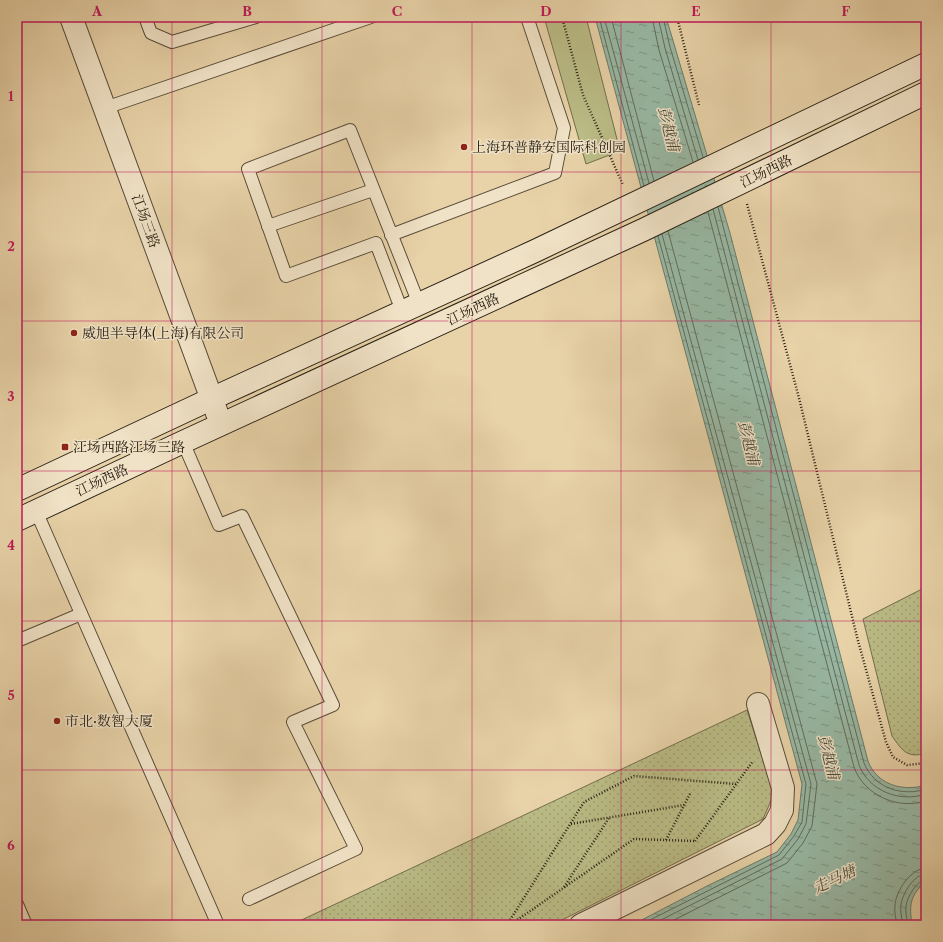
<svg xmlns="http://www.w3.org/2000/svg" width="943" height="942" font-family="'Libre Caslon Text','Noto Serif SC',serif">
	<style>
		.grass { fill: url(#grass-dots); stroke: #726e4c }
		.garden { fill: #babb85; stroke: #726e4c }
		.water { fill: url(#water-ripples); stroke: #6c7b6a }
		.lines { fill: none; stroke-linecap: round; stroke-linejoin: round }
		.shore { stroke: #606c5c; stroke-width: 1 }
		.lane-casing { stroke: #594c39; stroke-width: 14 }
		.street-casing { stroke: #594c39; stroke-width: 24 }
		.secondary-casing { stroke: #292014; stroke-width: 24 }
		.path { stroke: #292014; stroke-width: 2.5; stroke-dasharray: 1 2; stroke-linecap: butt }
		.lane { stroke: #f0e2c6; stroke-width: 12 }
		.street { stroke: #f0e2c6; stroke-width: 22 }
		.secondary { stroke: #f0e2c6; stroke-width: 22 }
		.grid { fill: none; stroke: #c2185b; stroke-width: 1; stroke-opacity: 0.55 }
		.poi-dot { fill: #8f2418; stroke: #f0e2c6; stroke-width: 1.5 }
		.labels { text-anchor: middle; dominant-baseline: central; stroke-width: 3; stroke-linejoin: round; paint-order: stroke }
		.poi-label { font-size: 14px; fill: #292014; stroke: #f0e2c6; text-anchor: start }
		.street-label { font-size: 14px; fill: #292014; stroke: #f0e2c6 }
		.water-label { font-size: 15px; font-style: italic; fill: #4a4e3f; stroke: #f0e2c6 }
		.neatline { fill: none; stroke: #c2185b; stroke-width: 1.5 }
		.grid-label { font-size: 13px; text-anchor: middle; font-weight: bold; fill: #c2185b }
	</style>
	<defs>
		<pattern id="grass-dots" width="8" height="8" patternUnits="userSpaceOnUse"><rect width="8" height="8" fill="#babb85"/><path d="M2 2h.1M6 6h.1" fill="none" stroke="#a0a072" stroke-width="1.8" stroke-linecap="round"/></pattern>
		<pattern id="water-ripples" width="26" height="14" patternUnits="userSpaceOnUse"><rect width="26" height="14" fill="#98b8a4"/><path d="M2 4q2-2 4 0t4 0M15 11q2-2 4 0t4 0" fill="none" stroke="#7c9584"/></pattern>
	</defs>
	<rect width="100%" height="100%" fill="#e8d2a8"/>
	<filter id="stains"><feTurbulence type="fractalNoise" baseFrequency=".005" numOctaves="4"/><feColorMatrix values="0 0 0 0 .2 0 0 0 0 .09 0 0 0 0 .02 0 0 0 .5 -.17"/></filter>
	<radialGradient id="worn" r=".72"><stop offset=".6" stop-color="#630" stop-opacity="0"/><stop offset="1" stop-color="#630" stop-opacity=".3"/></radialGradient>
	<g class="grass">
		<path d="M926 587V753C907 759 902 750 892 736L863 619Z"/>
		<path d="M747 710 774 794 763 819 552 925H291Z"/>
	</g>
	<path class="garden" d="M544 17H586L620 151 586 164Z"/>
	<path class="water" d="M595 17H666L730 233 868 761C877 785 903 792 926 785V881C910 896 909 904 912 925H632L707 886 777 852 791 834 798 820 802 784Z"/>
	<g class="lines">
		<g class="shore">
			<path d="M599 17 644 186"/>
			<path d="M604 17 649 183"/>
			<path d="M611 17 654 181"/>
			<path d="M652 17 659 50 693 162"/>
			<path d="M658 17 665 48 698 160"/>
			<path d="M663 17 670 47 703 157"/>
			<path d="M718 207 864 763C874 788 902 797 926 789"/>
			<path d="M713 209 859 765C869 791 900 803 926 794"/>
			<path d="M708 212 854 767C864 795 897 810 926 801"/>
			<path d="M640 925 779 855 794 836 802 822 806 784 658 236"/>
			<path d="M651 925 782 859 798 839 806 824 811 784 662 234"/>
			<path d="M664 925 787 863 803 843 812 826 817 784 668 231"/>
			<path d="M897 925C896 919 894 912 895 906 895 892 911 868 926 868"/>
			<path d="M903 925C902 919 900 911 901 905 902 894 914 874 926 874"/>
			<path d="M908 925C907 919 905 911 906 906 907 897 917 880 926 879"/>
		</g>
		<defs>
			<g id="lane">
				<path d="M145 17 151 33 172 42 256 17"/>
				<path d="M105 108 371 17"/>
				<path d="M268 226 373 190"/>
				<path d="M391 235 555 173 564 128 527 17"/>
				<path d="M402 311 376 243 286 276 248 169 350 130 419 304"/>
				<path d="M183 442 219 525 242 516 333 705 293 722 356 849 249 899"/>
				<path d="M36 511 218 925"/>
				<path d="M17 641 81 614"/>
				<path d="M17 904 26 925"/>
			</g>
			<g id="street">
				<path d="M71 17 221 424"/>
				<path d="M581 925 766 834 775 824 782 810 783 788 758 704"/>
			</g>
			<g id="secondary">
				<path d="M17 490 211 399 535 251 926 64"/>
				<path d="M17 520 183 442 643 230 926 93"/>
			</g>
		</defs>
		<use href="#lane" class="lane-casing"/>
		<use href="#street" class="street-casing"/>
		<use href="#secondary" class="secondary-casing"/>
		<g class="path">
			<path d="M562 17 583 95 623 185"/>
			<path d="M677 17 699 105"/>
			<path d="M747 204 799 398 857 637 886 742 893 757 907 765 926 763"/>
			<path d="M571 824 684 805"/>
			<path d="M666 840 691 792"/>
			<path d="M695 841 753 761"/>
			<path d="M564 887 609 818"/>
			<path d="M507 925 584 802 634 776 736 784"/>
			<path d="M510 925 634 839 696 841"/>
		</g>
		<use href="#lane" class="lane"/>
		<use href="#street" class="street"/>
		<use href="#secondary" class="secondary"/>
	</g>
	<path class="grid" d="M172 17V925M322 17V925M472 17V925M621 17V925M771 17V925M17 172H926M17 321H926M17 471H926M17 621H926M17 770H926"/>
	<g class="poi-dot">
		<circle cx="464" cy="147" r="4"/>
		<circle cx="74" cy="333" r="4"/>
		<rect x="61" y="443" width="8" height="8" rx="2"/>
		<circle cx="57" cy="721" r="4"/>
	</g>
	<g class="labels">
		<g class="poi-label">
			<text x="472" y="147">上海环普静安国际科创园</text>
			<text x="82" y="333">威旭半导体(上海)有限公司</text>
			<text x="73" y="447">江场西路江场三路</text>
			<text x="65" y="721">市北·数智大厦</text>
		</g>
		<g class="street-label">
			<text transform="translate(766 171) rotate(-26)">江场西路</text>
			<text transform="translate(146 221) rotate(70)">江场三路</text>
			<text transform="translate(473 309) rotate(-25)">江场西路</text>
			<text transform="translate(102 480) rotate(-25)">江场西路</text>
		</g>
		<g class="water-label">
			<text transform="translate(669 129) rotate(76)">彭越浦</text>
			<text transform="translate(749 443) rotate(76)">彭越浦</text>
			<text transform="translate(829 757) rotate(76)">彭越浦</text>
			<text transform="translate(834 879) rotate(-26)">走马塘</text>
		</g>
	</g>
	<rect width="943" height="942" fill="none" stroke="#e8d2a8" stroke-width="44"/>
	<rect x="22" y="22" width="899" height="898" class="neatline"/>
	<g class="grid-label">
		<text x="97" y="16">A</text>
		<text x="247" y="16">B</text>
		<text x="397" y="16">C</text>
		<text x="546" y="16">D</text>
		<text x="696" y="16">E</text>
		<text x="846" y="16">F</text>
		<text x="11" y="101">1</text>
		<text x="11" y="251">2</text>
		<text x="11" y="401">3</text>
		<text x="11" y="550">4</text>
		<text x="11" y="700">5</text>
		<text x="11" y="850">6</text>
	</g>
	<rect width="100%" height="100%" filter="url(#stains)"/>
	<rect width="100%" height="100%" fill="url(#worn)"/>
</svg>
